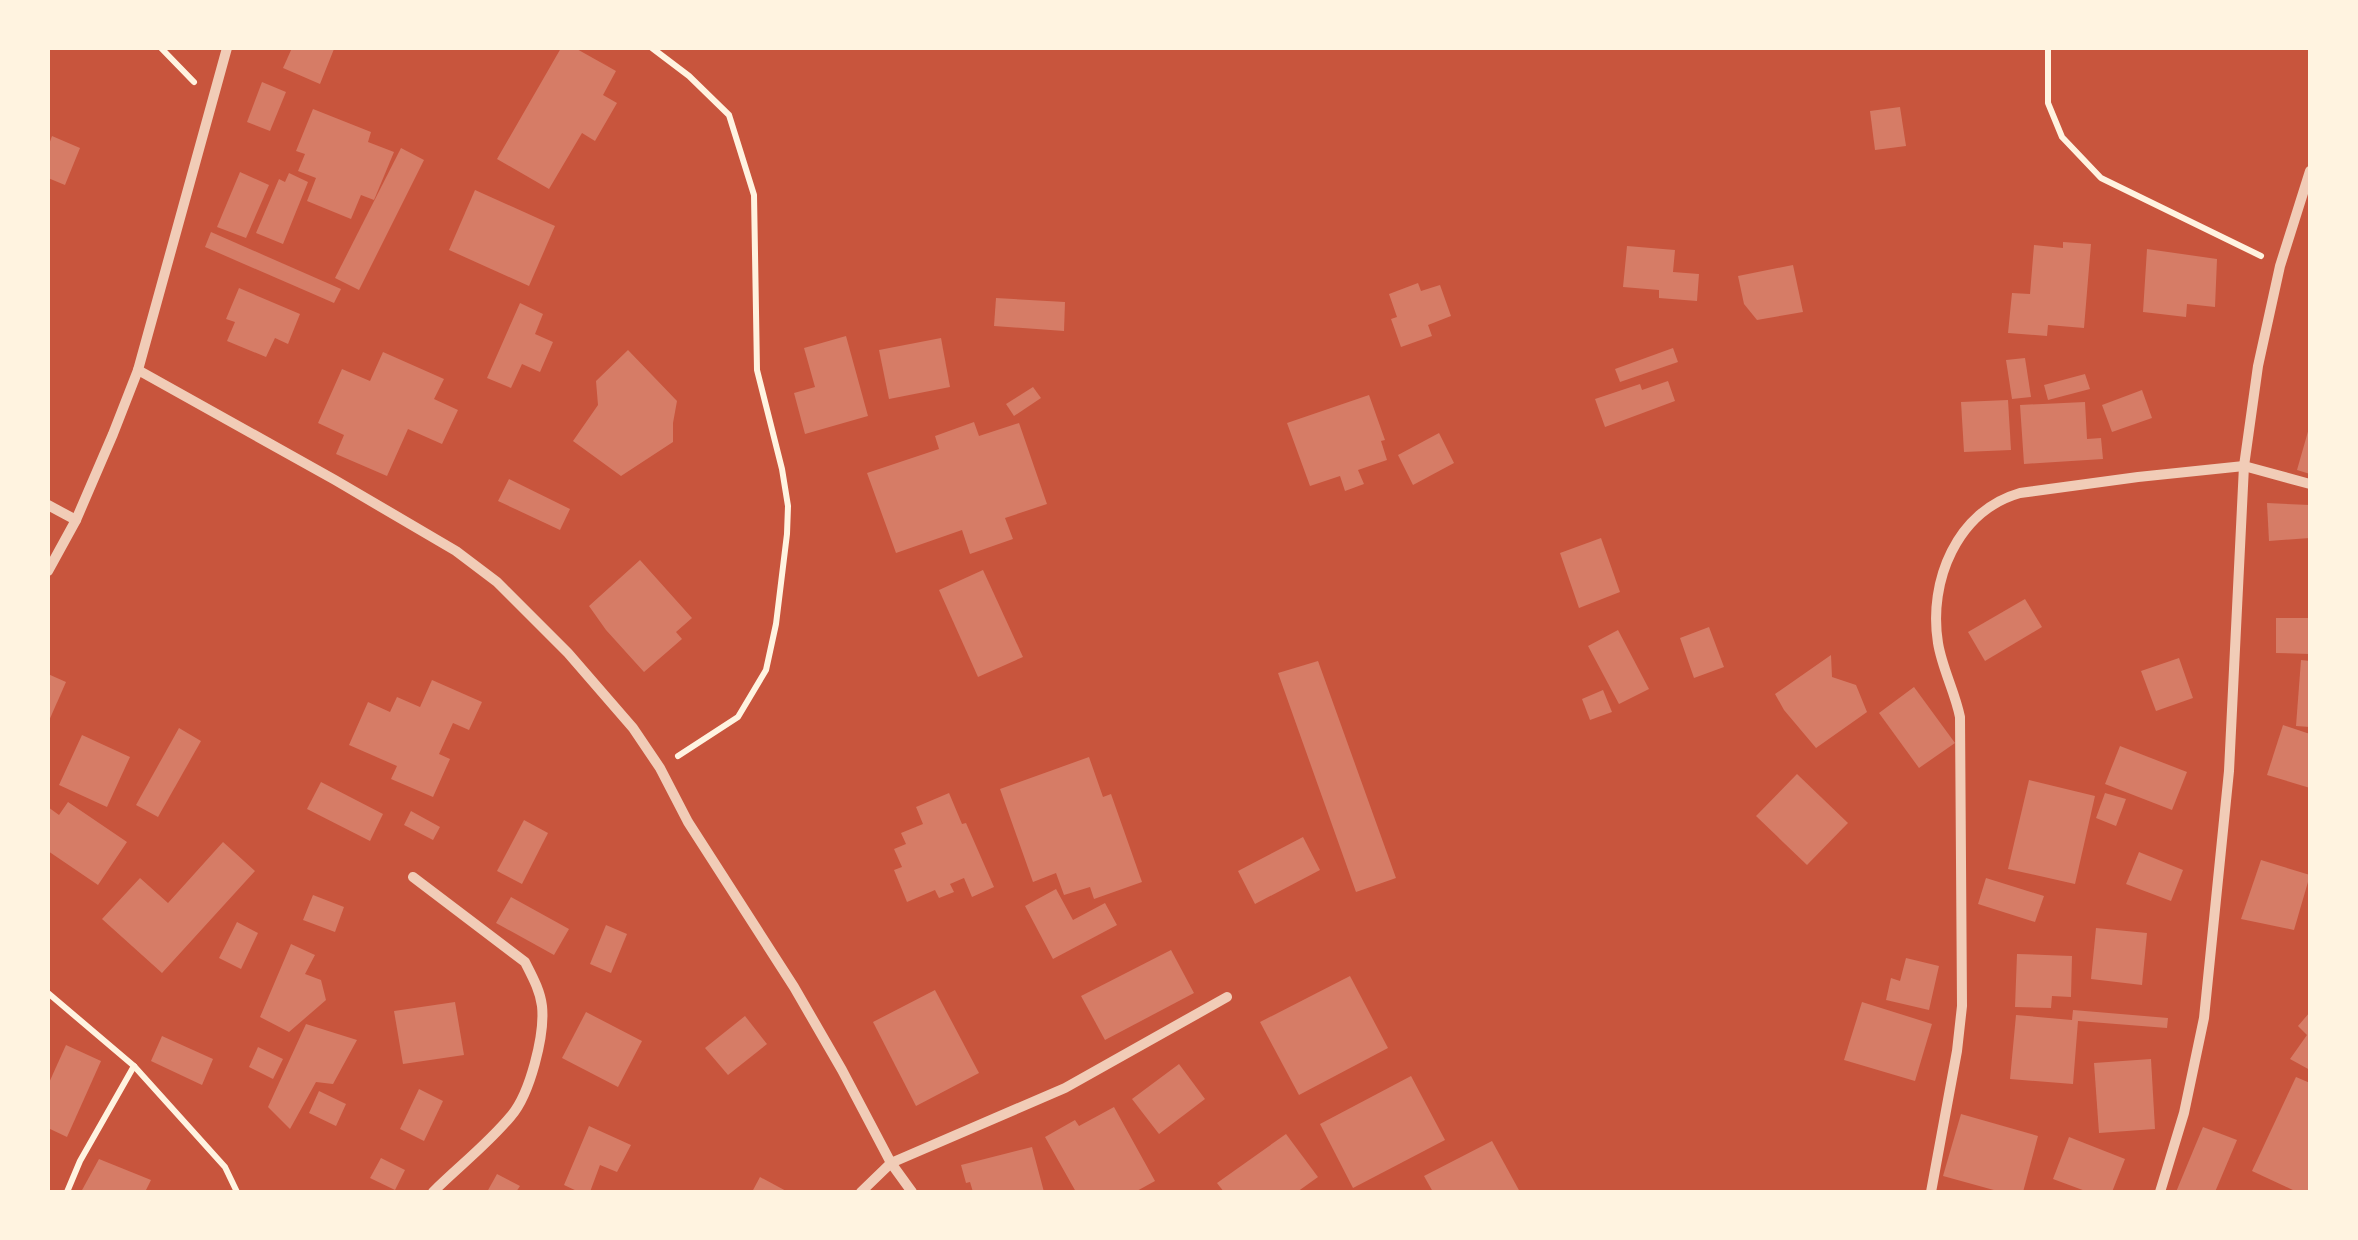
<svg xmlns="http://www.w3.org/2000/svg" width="2358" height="1240" font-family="Commissioner,sans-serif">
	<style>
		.building { fill: #d67c66 }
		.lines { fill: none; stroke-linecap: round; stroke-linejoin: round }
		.path { stroke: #fff3e0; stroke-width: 6 }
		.minor { stroke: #f1ccb7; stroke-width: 10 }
	</style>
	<rect width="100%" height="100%" fill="#c8553d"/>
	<g class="building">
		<path d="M292 48 334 49 320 84 283 68Z"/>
		<path d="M561 48H575L616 71 603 95 617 103 595 141 582 133 549 189 497 159Z"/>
		<path d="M262 82 286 92 270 131 247 122Z"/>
		<path d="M1900 107 1906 146 1875 150 1870 111Z"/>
		<path d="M313 109 371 132 368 142 394 152 374 200 361 195 351 219 307 201 316 178 298 171 305 154 296 151Z"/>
		<path d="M52 136 80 148 65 185 48 178V147Z"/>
		<path d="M401 148 424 160 359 290 335 278Z"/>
		<path d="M240 172 269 185 246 238 217 227Z"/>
		<path d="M289 173 308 182 283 244 256 233 279 179 285 182Z"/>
		<path d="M475 190 555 226 529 286 449 250Z"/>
		<path d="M211 232 341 289 334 303 205 247Z"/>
		<path d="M2063 242 2091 244 2084 328 2048 325 2047 336 2008 333 2012 293 2030 294 2034 245 2063 248Z"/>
		<path d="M1627 246 1675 250 1673 272 1699 274 1697 301 1659 298V290L1623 287Z"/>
		<path d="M2147 249 2217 259 2215 307 2187 304 2186 317 2143 312Z"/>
		<path d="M1793 265 1803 312 1757 320 1744 304 1738 276Z"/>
		<path d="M1418 283 1421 291 1440 285 1451 316 1428 325 1432 336 1401 347 1391 319 1397 317 1389 294Z"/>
		<path d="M239 288 300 314 288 344 275 338 266 357 227 341 235 322 226 319Z"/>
		<path d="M996 298 1065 302 1064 331 994 326Z"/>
		<path d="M520 303 543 314 535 334 553 342 540 372 522 364 511 388 487 378Z"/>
		<path d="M846 336 868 416 805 434 794 393 815 387 804 348Z"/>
		<path d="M941 338 950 387 889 399 879 350Z"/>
		<path d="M1673 348 1678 362 1620 382 1615 369Z"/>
		<path d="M628 350 677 401 673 423V442L621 476 573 441 598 405 596 381Z"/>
		<path d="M383 352 444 379 434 399 458 410 442 444 408 429 387 476 336 454 344 435 318 423 342 369 370 381Z"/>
		<path d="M2025 358 2031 397 2012 399 2006 360Z"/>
		<path d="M2085 374 2090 389 2048 400 2044 385Z"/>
		<path d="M1668 381 1675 401 1605 427 1595 399 1640 384 1642 390Z"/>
		<path d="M1033 387 1041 398 1014 416 1006 404Z"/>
		<path d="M2142 390 2152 418 2112 432 2102 405Z"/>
		<path d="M1369 395 1385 440 1381 441 1387 460 1358 470 1364 484 1345 491 1340 476 1310 486 1287 423Z"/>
		<path d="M2008 400 2011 450 1964 452 1961 402Z"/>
		<path d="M2085 402 2087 439 2101 438 2103 459 2024 464 2020 405Z"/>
		<path d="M974 422 979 436 1019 423 1047 504 1005 518 1013 539 970 554 962 530 896 553 867 473 939 449 935 436Z"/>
		<path d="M2309 428H2310V474L2297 470Z"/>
		<path d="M1439 433 1454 463 1413 485 1398 455Z"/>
		<path d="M509 479 570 509 560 530 498 501Z"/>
		<path d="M2267 503 2310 505V538L2269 541Z"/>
		<path d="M1601 538 1620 592 1579 608 1560 553Z"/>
		<path d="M640 560 692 618 676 632 682 639 644 672 606 630 589 606Z"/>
		<path d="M983 570 1023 657 978 677 939 590Z"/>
		<path d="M2025 599 2042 627 1985 661 1968 632Z"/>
		<path d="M2276 618H2310V654L2276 653Z"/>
		<path d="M1709 627 1724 667 1694 678 1680 638Z"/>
		<path d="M1618 630 1649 689 1619 704 1588 646Z"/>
		<path d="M1831 655 1832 677 1856 685 1867 712 1816 748 1784 710 1775 694Z"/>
		<path d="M2179 658 2193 698 2156 711 2141 671Z"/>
		<path d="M2301 660 2310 661V727L2296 726Z"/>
		<path d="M1318 661 1396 878 1356 892 1278 673Z"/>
		<path d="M48 674 66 682 48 723Z"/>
		<path d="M432 680 482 702 469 730 453 723 439 754 450 759 433 797 391 779 397 766 349 745 368 702 390 712 397 697 420 707Z"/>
		<path d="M1914 687 1955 743 1919 768 1879 713Z"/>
		<path d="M1603 690 1612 712 1590 720 1582 699Z"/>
		<path d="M2283 725 2310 734V788L2267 775Z"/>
		<path d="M179 728 201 741 158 817 136 805Z"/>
		<path d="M82 735 130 757 107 807 59 785Z"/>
		<path d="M2120 746 2187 772 2172 810 2105 784Z"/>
		<path d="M1089 757 1103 797 1111 794 1142 882 1094 899 1090 887 1064 895 1056 873 1033 882 1000 789Z"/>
		<path d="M1797 774 1848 823 1807 865 1756 816Z"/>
		<path d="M2029 780 2095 796 2075 884 2008 869Z"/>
		<path d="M321 782 383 814 370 841 307 809Z"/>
		<path d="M949 793 962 824 966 823 994 887 972 897 964 878 950 884 954 892 939 898 935 890 907 902 894 870 902 867 894 849 906 844 901 833 923 824 916 807Z"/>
		<path d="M2105 793 2126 799 2116 826 2096 818Z"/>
		<path d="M68 802 127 842 98 885 48 851V807L59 815Z"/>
		<path d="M411 811 440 827 433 840 404 825Z"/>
		<path d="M524 820 548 833 522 884 497 871Z"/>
		<path d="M1303 837 1320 870 1255 904 1238 871Z"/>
		<path d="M223 842 255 871 162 973 102 919 140 878 168 903Z"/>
		<path d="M2139 852 2183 870 2171 901 2126 884Z"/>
		<path d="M2261 860 2310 875 2294 930 2241 919Z"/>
		<path d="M1986 878 2044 896 2035 922 1978 904Z"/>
		<path d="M1056 889 1073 920 1105 903 1117 925 1053 959 1025 906Z"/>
		<path d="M313 895 344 907 335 932 303 920Z"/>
		<path d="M511 897 569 929 554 955 496 923Z"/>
		<path d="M237 922 258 933 241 969 219 958Z"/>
		<path d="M606 925 627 934 611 973 590 964Z"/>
		<path d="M2096 928 2147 933 2142 985 2091 979Z"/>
		<path d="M291 944 315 955 305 974 321 980 326 1000 289 1032 260 1017Z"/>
		<path d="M1171 950 1194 993 1105 1040 1081 996Z"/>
		<path d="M2017 954 2072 956 2071 997 2052 996 2051 1008 2015 1007Z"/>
		<path d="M1906 958 1939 966 1929 1010 1886 1000 1891 978 1900 981Z"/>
		<path d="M1350 976 1388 1048 1299 1095 1260 1022Z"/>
		<path d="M935 990 979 1073 916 1106 873 1022Z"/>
		<path d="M455 1002 464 1055 403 1064 394 1011Z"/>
		<path d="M1862 1002 1932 1024 1915 1081 1844 1060Z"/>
		<path d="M2073 1010 2168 1018 2167 1028 2078 1021 2073 1084 2010 1079 2016 1015 2072 1020Z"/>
		<path d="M586 1012 642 1041 618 1087 562 1058Z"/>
		<path d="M2310 1012V1070L2290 1059 2307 1035 2298 1026Z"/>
		<path d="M745 1016 767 1044 728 1075 705 1048Z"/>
		<path d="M306 1024 357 1040 333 1084 316 1082 290 1129 268 1107Z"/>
		<path d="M162 1036 213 1059 202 1085 151 1061Z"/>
		<path d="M66 1045 101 1061 67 1137 48 1128V1085Z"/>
		<path d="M258 1047 283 1059 273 1079 249 1067Z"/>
		<path d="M2151 1059 2155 1129 2099 1133 2094 1063Z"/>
		<path d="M1179 1064 1205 1099 1159 1134 1132 1099Z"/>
		<path d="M1411 1076 1445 1140 1353 1188 1320 1124Z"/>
		<path d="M2296 1077 2310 1083V1192H2297L2252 1171Z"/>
		<path d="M419 1089 443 1101 424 1141 400 1129Z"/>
		<path d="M319 1091 346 1104 336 1126 309 1113Z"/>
		<path d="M1114 1107 1155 1181 1135 1192H1076L1045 1137 1075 1120 1079 1126Z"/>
		<path d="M1961 1114 2038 1136 2023 1192H2001L1943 1176Z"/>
		<path d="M589 1126 631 1145 617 1172 600 1165 590 1192H579L564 1185Z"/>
		<path d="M2203 1127 2237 1140 2215 1192H2176Z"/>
		<path d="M1286 1134 1318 1177 1297 1192H1224L1217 1183Z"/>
		<path d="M2069 1137 2125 1159 2112 1192H2088L2053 1179Z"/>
		<path d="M1492 1141 1520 1192H1433L1424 1176Z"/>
		<path d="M1032 1147 1044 1192H973L970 1182 966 1183 961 1165Z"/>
		<path d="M381 1158 405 1170 395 1190 370 1178Z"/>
		<path d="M99 1159 151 1180 145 1192H81Z"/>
		<path d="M497 1174 520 1186 516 1192H487Z"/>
		<path d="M760 1177 788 1192H752Z"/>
	</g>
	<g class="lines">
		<g class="path">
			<path d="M161 48 194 82"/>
			<path d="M652 48 689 76 729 115 754 195 757 370 782 469 788 506 787 534 776 624 766 670 738 717 678 756"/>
			<path d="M2048 48V103L2062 137 2101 178 2261 256"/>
			<path d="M48 993 134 1066 225 1167 237 1192"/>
			<path d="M67 1192 80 1161 134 1066"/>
		</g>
		<g class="minor">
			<path d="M138 370 335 480 456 551 497 582 568 653 633 728 660 768 688 822 794 987 842 1070 891 1163 912 1192"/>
			<path d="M48 505 76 520"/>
			<path d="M48 571 76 520 113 434 138 370 227 48"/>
			<path d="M413 877 525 962C532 976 540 990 542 1006 545 1035 530 1094 511 1116 488 1144 458 1167 433 1192"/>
			<path d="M861 1192 891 1163 1065 1088 1227 997"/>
			<path d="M1931 1192 1957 1051 1962 1006 1960 717C1955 692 1942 668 1938 643 1928 581 1957 511 2020 493L2138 477 2244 466 2310 484"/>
			<path d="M2160 1192 2184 1113 2204 1018 2229 771 2244 466 2258 366 2280 266 2310 171"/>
		</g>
	</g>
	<rect width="2358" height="1240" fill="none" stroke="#fff3e0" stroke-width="100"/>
</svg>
